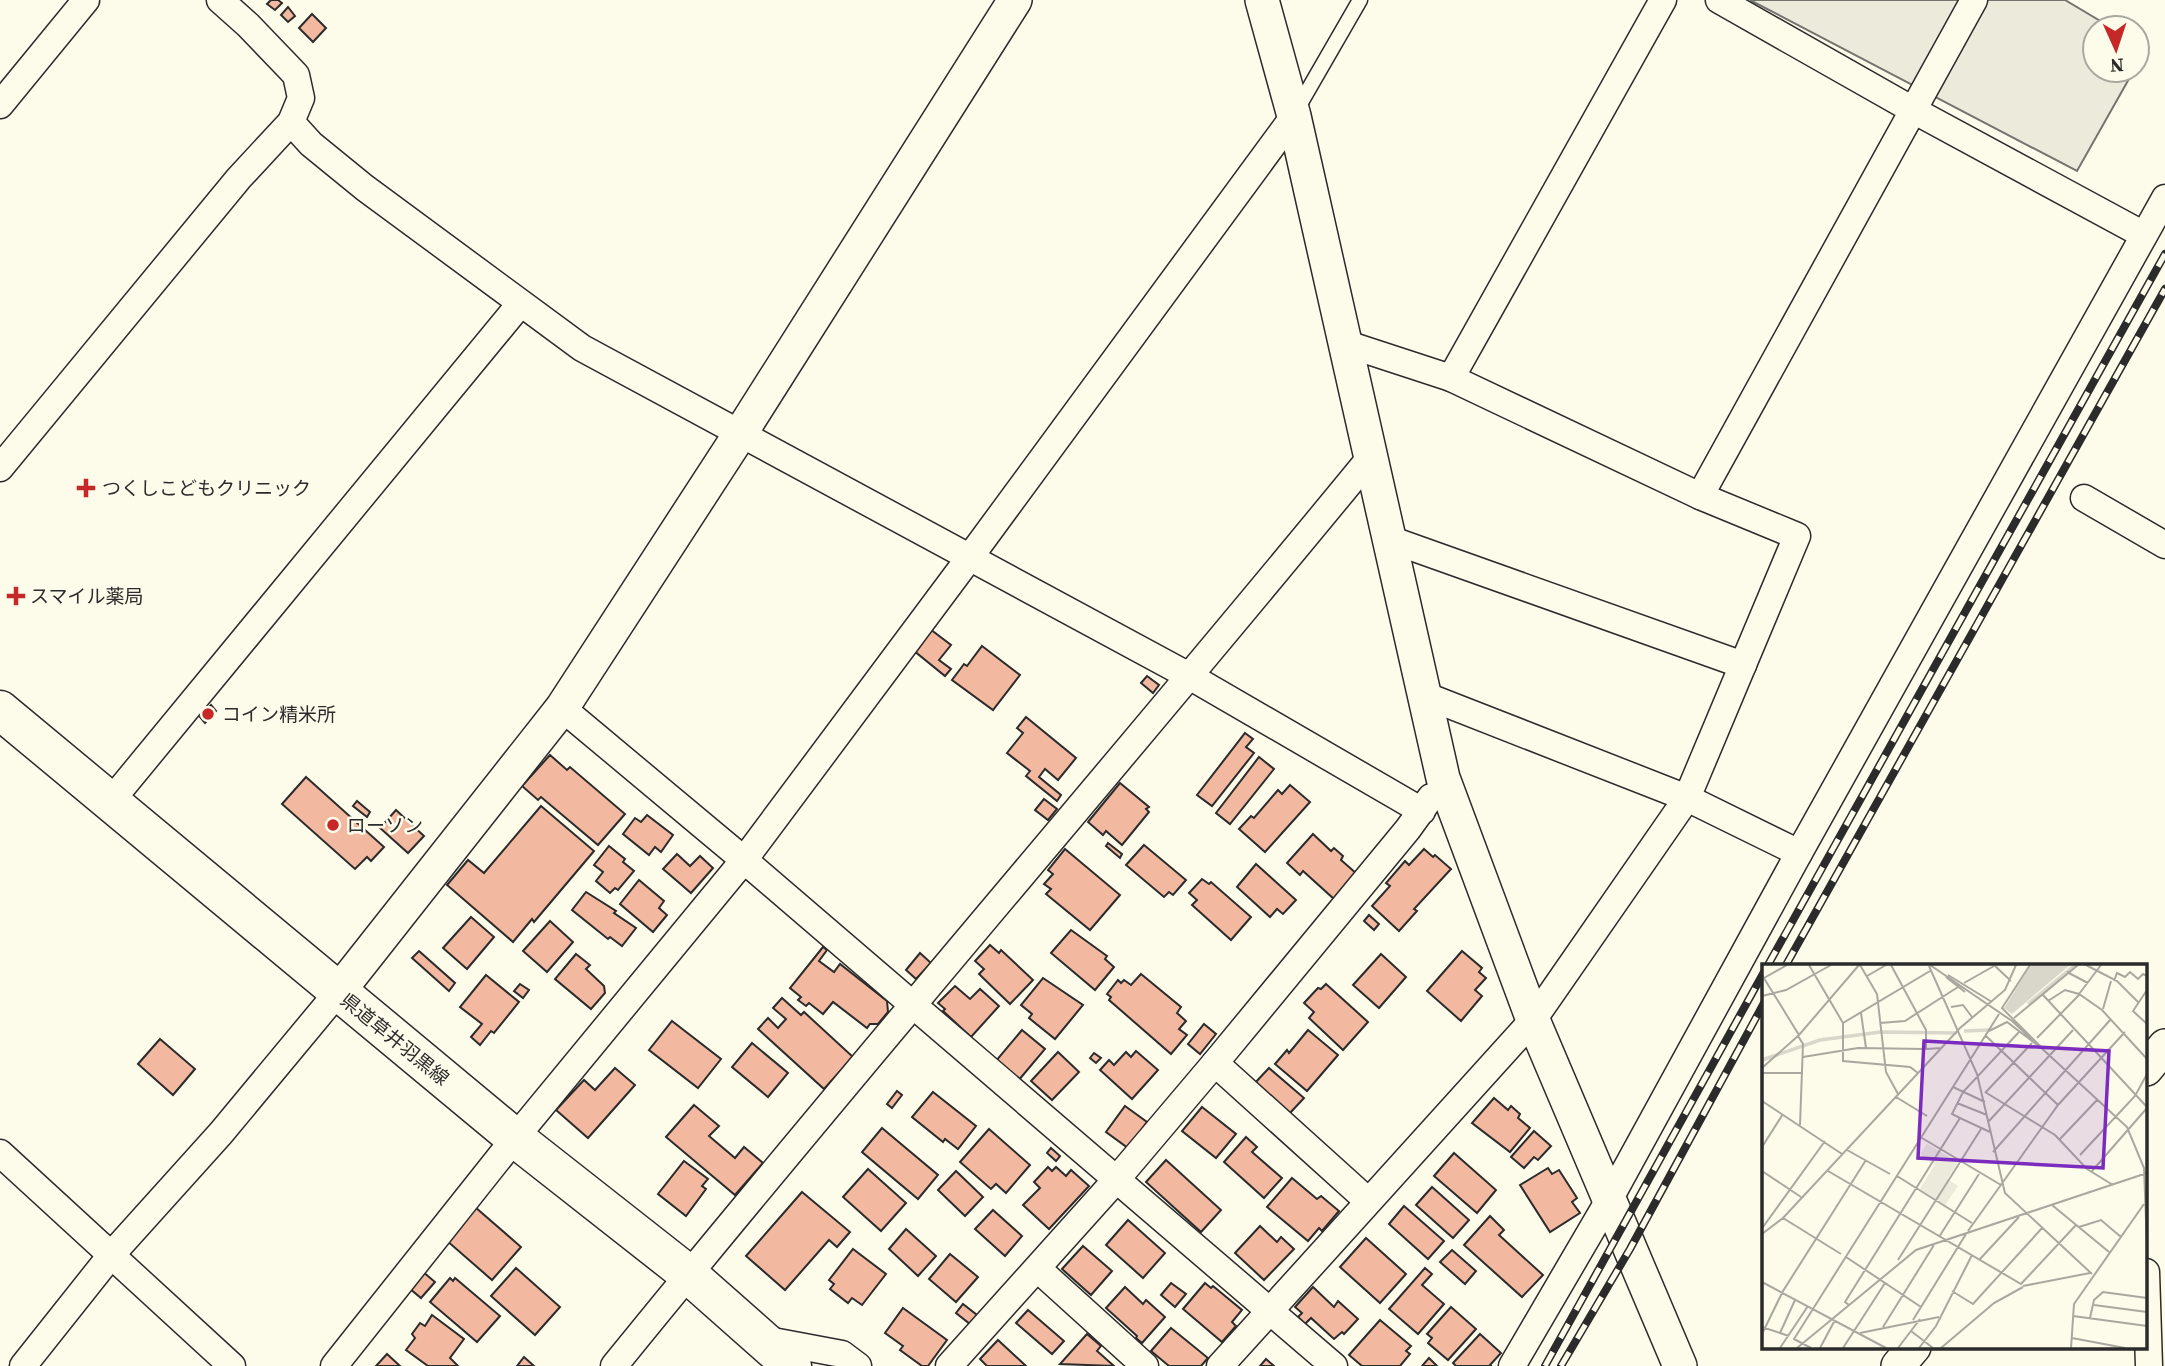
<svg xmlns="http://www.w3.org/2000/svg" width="2165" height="1366" font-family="'Source Serif 4','Noto Sans JP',serif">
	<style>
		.green { fill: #ecebdb; stroke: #74746e; stroke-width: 2 }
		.building { fill: #f2b8a0; stroke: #2b2b2b; stroke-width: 2 }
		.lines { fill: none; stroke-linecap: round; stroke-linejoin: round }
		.service-casing { stroke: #2b2b2b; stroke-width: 17 }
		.minor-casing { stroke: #2b2b2b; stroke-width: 29 }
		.tertiary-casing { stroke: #2b2b2b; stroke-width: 36 }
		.secondary-casing { stroke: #2b2b2b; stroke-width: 41 }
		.service { stroke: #fdfbea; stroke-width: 14 }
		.minor { stroke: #fdfbea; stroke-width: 26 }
		.tertiary { stroke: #fdfbea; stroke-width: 33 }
		.secondary { stroke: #fdfbea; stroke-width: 38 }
		.rail-casing { stroke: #2b2b2b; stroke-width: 8 }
		.rail { stroke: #fdfbea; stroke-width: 5; stroke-dasharray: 16; stroke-linecap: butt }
		.poi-dot { fill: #c62828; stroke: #fdfbea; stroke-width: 2.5 }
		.labels { text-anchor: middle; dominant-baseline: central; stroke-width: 5; stroke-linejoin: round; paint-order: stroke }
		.poi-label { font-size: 19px; fill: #2b2b2b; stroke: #fdfbea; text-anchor: start }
		.street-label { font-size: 19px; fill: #2b2b2b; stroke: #fdfbea }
		.inset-river { fill: none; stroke: #d8d7c9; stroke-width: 3.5 }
		.inset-road { fill: none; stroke: #a9a89e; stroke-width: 2 }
		.view { fill: #7b2cbf; fill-opacity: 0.15; stroke: #7b2cbf; stroke-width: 3.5 }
		.inset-edge { fill: none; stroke: #2b2b2b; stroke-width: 3.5 }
	</style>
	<rect width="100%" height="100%" fill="#fdfbea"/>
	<path class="green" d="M1750 0H2065L2112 28H2095V70H2134L2077 171Z"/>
	<g class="building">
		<path d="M271 0H278L282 3 275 10 267 4Z"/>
		<path d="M288 7 295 16 288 22 281 15Z"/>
		<path d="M312 14 326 28 313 42 299 28Z"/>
		<path d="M930 629 951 645 939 660 951 669 945 676 913 650Z"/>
		<path d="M982 646 1020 675 993 710 952 680 964 664 967 666Z"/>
		<path d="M1147 676 1159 685 1153 693 1141 683Z"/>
		<path d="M211 705 216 711 205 723 200 717Z"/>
		<path d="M1026 717 1076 758 1058 780 1045 769 1039 777 1061 795 1057 801 1026 776 1030 771 1007 753 1023 733 1017 728Z"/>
		<path d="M1245 733 1253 739 1246 747 1254 753 1212 806 1197 795Z"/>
		<path d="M550 755 567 770 570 767 625 814 598 845 541 797 538 800 522 786Z"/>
		<path d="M1259 757 1274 769 1230 824 1216 813Z"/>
		<path d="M306 777 384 847 371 861 367 857 355 869 282 804Z"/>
		<path d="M1120 783 1149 807 1146 809 1149 812 1122 845 1106 831 1103 835 1088 822Z"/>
		<path d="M1290 785 1310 802 1265 852 1239 829 1251 816 1254 818 1278 790 1282 794Z"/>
		<path d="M1044 799 1057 809 1048 820 1035 810Z"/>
		<path d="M357 801 370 812 367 817 353 806Z"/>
		<path d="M541 806 594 851 534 922 532 919 513 942 447 885 468 860 484 873Z"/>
		<path d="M396 810 424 836 408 853 380 828Z"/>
		<path d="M647 815 673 835 661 852 655 847 649 855 623 834 635 818 641 822Z"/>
		<path d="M1313 834 1331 851 1334 848 1343 856 1341 860 1357 874 1334 899 1303 871 1300 875 1287 863Z"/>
		<path d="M1108 843 1122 854 1120 858 1106 846Z"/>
		<path d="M1144 845 1186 880 1173 895 1169 892 1164 897 1126 865Z"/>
		<path d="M609 846 625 859 623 862 634 871 618 890 615 888 610 893 596 881 603 872 594 865Z"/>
		<path d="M1065 849 1120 895 1090 930 1046 894 1051 889 1044 884 1053 874 1048 870Z"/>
		<path d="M1424 849 1433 857 1435 855 1451 869 1414 909 1417 911 1399 931 1372 906 1390 886 1386 883 1405 861 1409 865Z"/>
		<path d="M677 854 690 866 700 856 713 868 691 893 663 869Z"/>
		<path d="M1256 864 1296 900 1283 914 1277 909 1270 917 1237 887Z"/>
		<path d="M1202 879 1209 884 1211 882 1251 917 1231 940 1192 905 1197 900 1189 893Z"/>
		<path d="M639 880 664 901 659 908 667 915 653 932 620 904Z"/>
		<path d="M586 892 616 911 614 913 636 928 622 946 610 937 608 939 572 910Z"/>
		<path d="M1369 915 1379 924 1374 930 1364 921Z"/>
		<path d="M471 917 494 937 467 969 443 948Z"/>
		<path d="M550 921 573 942 547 972 523 951Z"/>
		<path d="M1071 930 1107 956 1105 959 1114 967 1095 990 1051 953Z"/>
		<path d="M990 945 999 953 1001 950 1033 980 1010 1004 979 974 984 969 975 961Z"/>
		<path d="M823 947 827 950 819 961 834 972 840 964 887 1001 888 1012 878 1024H870L867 1028 833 1002 823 1014 809 1003 806 1006 798 1000 801 997 790 988Z"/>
		<path d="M419 951 455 983 449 991 412 958Z"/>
		<path d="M1462 951 1482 968 1479 972 1486 978 1475 990 1482 996 1461 1021 1427 991Z"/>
		<path d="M920 953 931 963 916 979 906 970Z"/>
		<path d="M576 954 590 965 586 969 604 986 605 993 591 1009 555 979Z"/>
		<path d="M1381 954 1406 977 1379 1008 1353 985Z"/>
		<path d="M1141 974 1181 1007 1177 1013 1186 1021 1179 1029 1187 1035 1171 1054 1109 1000 1111 997 1107 994 1118 980 1121 983 1124 980 1131 985Z"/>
		<path d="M486 975 519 1002 494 1033 491 1031 480 1045 471 1037 482 1024 460 1007Z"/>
		<path d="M1043 978 1083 1005 1055 1039 1029 1018 1032 1014 1021 1005Z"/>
		<path d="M520 984 529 990 523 998 514 991Z"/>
		<path d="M1326 984 1368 1022 1343 1050 1309 1018 1314 1012 1304 1003 1318 988 1321 989Z"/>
		<path d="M955 986 970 999 980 989 999 1006 971 1037 943 1011 945 1009 938 1003Z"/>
		<path d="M782 998 801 1015 804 1012 853 1057 824 1089 758 1029 768 1018 778 1028 786 1019 773 1008Z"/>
		<path d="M672 1021 721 1059 698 1088 649 1050Z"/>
		<path d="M1204 1024 1216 1034 1200 1054 1188 1044Z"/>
		<path d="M1022 1030 1045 1049 1018 1081 995 1062Z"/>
		<path d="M1308 1030 1338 1055 1307 1091 1275 1064 1287 1050 1289 1053Z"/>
		<path d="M160 1039 195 1069 173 1095 138 1064Z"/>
		<path d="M752 1043 788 1073 768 1097 732 1067Z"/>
		<path d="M1136 1051 1158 1070 1132 1099 1100 1070 1109 1060 1114 1065 1126 1052 1131 1057Z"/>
		<path d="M1058 1052 1079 1072 1052 1100 1031 1081Z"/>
		<path d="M1094 1053 1101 1058 1096 1063 1090 1058Z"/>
		<path d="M615 1068 635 1085 588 1138 556 1110 584 1080 595 1090Z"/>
		<path d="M1269 1068 1304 1098 1289 1114 1254 1084Z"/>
		<path d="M897 1091 902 1095 892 1108 887 1104Z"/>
		<path d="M933 1092 976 1126 958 1149 945 1139 943 1142 912 1117Z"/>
		<path d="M1494 1098 1508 1110 1511 1106 1520 1114 1518 1118 1530 1128 1510 1152 1472 1123Z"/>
		<path d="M694 1105 719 1126 709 1136 735 1158 744 1147 763 1163 735 1195 666 1137Z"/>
		<path d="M1125 1106 1147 1122 1128 1148 1106 1132Z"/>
		<path d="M1202 1107 1236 1134 1216 1158 1182 1131Z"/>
		<path d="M882 1128 938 1175 918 1199 862 1152Z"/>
		<path d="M989 1129 1030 1165 1006 1193 996 1184 991 1189 960 1162Z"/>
		<path d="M1534 1131 1551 1146 1538 1160 1534 1157 1524 1168 1511 1157Z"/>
		<path d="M1246 1137 1257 1147 1252 1152 1282 1178 1264 1198 1224 1162Z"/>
		<path d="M1051 1148 1060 1156 1056 1161 1047 1153Z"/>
		<path d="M1454 1153 1496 1190 1477 1213 1434 1176Z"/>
		<path d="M1166 1160 1221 1210 1201 1232 1146 1182Z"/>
		<path d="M684 1161 708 1179 702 1186 706 1189 686 1216 658 1194Z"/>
		<path d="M1048 1167 1052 1171 1056 1167 1066 1176 1071 1170 1089 1186 1049 1229 1023 1205 1040 1188 1034 1182Z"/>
		<path d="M1548 1168 1552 1174 1559 1170 1577 1198 1572 1202 1580 1213 1550 1232 1520 1185Z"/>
		<path d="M868 1169 906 1203 881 1231 843 1197Z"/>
		<path d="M956 1171 983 1197 965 1216 938 1190Z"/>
		<path d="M1292 1178 1317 1199 1321 1196 1339 1211 1322 1231 1319 1228 1308 1241 1267 1207Z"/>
		<path d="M1432 1187 1469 1220 1453 1238 1416 1205Z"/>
		<path d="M802 1192 850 1232 837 1247 829 1240 785 1290 746 1256Z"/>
		<path d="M1404 1206 1444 1241 1428 1259 1389 1224Z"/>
		<path d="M475 1207 521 1247 492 1280 446 1240Z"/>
		<path d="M993 1210 1022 1236 1005 1256 975 1229Z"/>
		<path d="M1490 1216 1504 1230 1499 1235 1543 1275 1522 1297 1464 1245Z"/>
		<path d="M1128 1220 1165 1253 1143 1278 1106 1245Z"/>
		<path d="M1260 1226 1277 1242 1281 1237 1294 1249 1264 1280 1235 1253Z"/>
		<path d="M906 1229 936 1256 918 1276 889 1249Z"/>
		<path d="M1366 1238 1406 1274 1380 1303 1340 1267Z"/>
		<path d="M1083 1246 1112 1271 1091 1295 1062 1269Z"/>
		<path d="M853 1249 886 1274 862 1305 852 1298 848 1303 830 1289 834 1284 829 1280Z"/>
		<path d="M1452 1250 1476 1271 1465 1284 1440 1262Z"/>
		<path d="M950 1254 978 1277 956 1302 929 1279Z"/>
		<path d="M516 1268 560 1307 535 1335 491 1296Z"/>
		<path d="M1425 1268 1432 1274 1422 1285 1444 1304 1418 1334 1389 1309Z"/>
		<path d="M422 1271 435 1282 421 1298 409 1288Z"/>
		<path d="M450 1278 453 1281 455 1278 500 1316 477 1342 430 1302Z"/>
		<path d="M1171 1283 1186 1294 1175 1307 1161 1295Z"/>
		<path d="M1205 1283 1211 1288 1213 1286 1242 1310 1232 1322 1236 1326 1222 1342 1183 1309Z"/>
		<path d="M1125 1287 1143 1304 1146 1300 1165 1317 1142 1343 1136 1338 1137 1336 1106 1308Z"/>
		<path d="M1313 1287 1334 1307 1338 1301 1358 1319 1344 1334 1342 1332 1334 1339 1311 1318 1305 1324 1298 1317 1302 1313 1295 1307Z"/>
		<path d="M963 1304 977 1315 970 1324 956 1313Z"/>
		<path d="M1451 1307 1476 1329 1448 1360 1428 1343 1432 1338 1427 1334Z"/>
		<path d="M903 1308 947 1340 928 1366H922L900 1350 903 1346 885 1333Z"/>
		<path d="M1028 1310 1064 1341 1052 1354 1016 1323Z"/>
		<path d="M432 1315 464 1339 450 1358 458 1366H428L406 1350 415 1338 412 1334 420 1323 425 1326Z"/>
		<path d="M1380 1320 1411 1346 1406 1351 1410 1354 1400 1366H1362L1349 1355Z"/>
		<path d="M1171 1328 1208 1358 1201 1366H1169L1151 1351Z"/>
		<path d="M1087 1334 1101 1346 1097 1351 1114 1366 1060 1364Z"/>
		<path d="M1480 1334 1501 1353 1490 1365 1491 1366H1456L1453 1363Z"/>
		<path d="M998 1340 1026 1366H987L980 1359Z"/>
		<path d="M387 1354 400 1366H376Z"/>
		<path d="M524 1357 534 1366H517Z"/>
		<path d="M1429 1358 1437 1366H1422Z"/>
		<path d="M1266 1359 1274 1366H1260Z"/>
	</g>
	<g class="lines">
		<defs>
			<path id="service" d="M1296 111 1360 0"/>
			<g id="minor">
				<path d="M1719 0 1913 110 2144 235"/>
				<path d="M0 105 86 0"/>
				<path d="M291 122 311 144 365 188 582 348 1191 677 1422 811"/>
				<path d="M1344 343 1451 378 1700 496 1974 0"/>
				<path d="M1451 378 1663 0"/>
				<path d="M0 468 239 178 291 122 301 98 296 75 248 25 220 0"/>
				<path d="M2084 498 2165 545"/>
				<path d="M1389 539 1743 665"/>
				<path d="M1424 695 1687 798 1799 853"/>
				<path d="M562 708 744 860 1334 1366"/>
				<path d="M110 802 520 304"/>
				<path d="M1215 1063 1368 1201"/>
				<path d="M0 1153 232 1366"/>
				<path d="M1038 1269 1145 1366"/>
				<path d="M2146 1272 2149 1366"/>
				<path d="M762 1339 842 1354 858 1366"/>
				<path d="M23 1366 112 1254 221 1133 338 992"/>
				<path d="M334 1366 515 1138 744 860 970 557 1294 116"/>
				<path d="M614 1366C862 1060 1120 763 1370 458"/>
				<path d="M949 1366 1116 1180 1215 1063 1408 829 1431 797"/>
				<path d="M1220 1366 1533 1020 1687 798 1797 536 1700 496"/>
				<path d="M1512 1366 1609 1200 1799 853 2165 198"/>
			</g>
			<g id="tertiary">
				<path d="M1262 0 1294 116 1443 778 1533 1020 1680 1366"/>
				<path d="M338 992 562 708 740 434 1015 0"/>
				<path d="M2146 1069 2165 1046"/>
				<path d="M1898 1366 1914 1347"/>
			</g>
			<path id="secondary" d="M0 710 515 1138 688 1274 792 1366"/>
		</defs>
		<use href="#service" class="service-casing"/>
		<use href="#minor" class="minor-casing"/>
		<use href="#tertiary" class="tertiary-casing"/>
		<use href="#secondary" class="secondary-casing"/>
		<use href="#service" class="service"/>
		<use href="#minor" class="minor"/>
		<use href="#tertiary" class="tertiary"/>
		<use href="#secondary" class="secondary"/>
		<defs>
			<g id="rail">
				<path d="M1768 965 2165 254"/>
				<path d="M1786 965 2165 289"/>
				<path d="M1545 1366 1764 972"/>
				<path d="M1561 1366 1630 1249 1764 1003"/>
			</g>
		</defs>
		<use href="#rail" class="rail-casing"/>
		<use href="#rail" class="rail"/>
	</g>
	<g class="poi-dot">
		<path d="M82.5 477.5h7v7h7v7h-7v7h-7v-7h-7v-7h7z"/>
		<path d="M12.5 585.5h7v7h7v7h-7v7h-7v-7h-7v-7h7z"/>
		<circle cx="208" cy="714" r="7"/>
		<circle cx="333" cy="825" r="7"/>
	</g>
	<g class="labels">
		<g class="poi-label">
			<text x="102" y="488">つくしこどもクリニック</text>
			<text x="30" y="596">スマイル薬局</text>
			<text x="222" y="714">コイン精米所</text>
			<text x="347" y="825">ローソン</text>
		</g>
		<g class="street-label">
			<text transform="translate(395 1039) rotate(39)">県道草井羽黒線</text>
		</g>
	</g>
	<g transform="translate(1762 964)">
		<rect width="385" height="385" fill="#fdfbea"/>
		<path d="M165 180 196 198 185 215 196 222 183 241 158 225 173 200 158 190Z" fill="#ecebdb"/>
		<path d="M269 1H308L250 50 242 44Z" fill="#d8d7c9"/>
		<path class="inset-river" d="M266 40 313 1M202 67 227 66M0 96 58 76 119 68 195 69"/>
		<path class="inset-road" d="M47 1 81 59V97L148 103 156 109M98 1 115 30 124 108 136 130M129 1 164 66V85L180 84M168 1 250 57 365 163 382 204 385 282M324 1 355 17 376 38M167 2 215 110 243 229 330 310M233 2 249 17M305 8 326 19M0 11 37 71M186 11 230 38M105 12 124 1M184 13 203 28M2 14 25 1M352 17 355 9 363 13 368 8 376 15 381 10 385 12M202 19 232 2M385 26 371 47 385 60M317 30 339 1M281 31 385 143M0 32 24 26 69 1M286 37 303 26 317 30 340 46 385 95M189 43 201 41 210 53M341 45 349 17M99 49 104 84M252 54 316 1M81 59 168 7M118 59 143 57 196 23M227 67 245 58 282 86 240 44 268 1M36 72 41 80 38 161M224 72 296 141M275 74 317 31M41 93 96 84 164 85M0 104 37 71 97 1M0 109H41M191 123 223 138M223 128 293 171 325 205 351 221M223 129 270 79M134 133 165 152M0 137 80 190M195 139 225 151M198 154 190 150 201 128 257 68M227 157 311 66M160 174 239 221M298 175 335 136M0 183 21 150M85 186 128 210M231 188 349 55M318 191 373 132 385 110M0 207 39 233M66 207 259 320 314 261M330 207 385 144M135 212 210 259M290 241 347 288M21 254 79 290M1 263 63 177M317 263 339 256 359 273M206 267 296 141 363 68M0 270 21 254 198 64 243 26 254 1M177 273 217 210M84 293 159 343M218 295 257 253M136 296 219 165M0 318 124 384M261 322 328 309M190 327 211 340 281 263M87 341 83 338 198 154 228 168M332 341 385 348M311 352 385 362M328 354 332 336 341 328 385 334M151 356 204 270M0 363 27 372M121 363 172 281M149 367 171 384M18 369 33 336M98 369 177 353M0 370 21 327 104 196M310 374 363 384M18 384 46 342M35 384 154 286 385 209M49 384 32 375 237 50M58 384 73 356M81 384 123 319M136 384 158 355M157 384 174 362 210 291M179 384 232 339 261 323M309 384 312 340 382 240"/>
		<path class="view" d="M162 77 347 87 341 204 156 194Z"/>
		<rect width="385" height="385" class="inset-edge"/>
	</g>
	<g transform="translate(2116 49) rotate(177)"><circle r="33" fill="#fdfbea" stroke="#a9a89e" stroke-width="2"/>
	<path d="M0-5L12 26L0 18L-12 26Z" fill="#c62828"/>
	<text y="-10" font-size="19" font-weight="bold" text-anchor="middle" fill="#2b2b2b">N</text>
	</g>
</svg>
